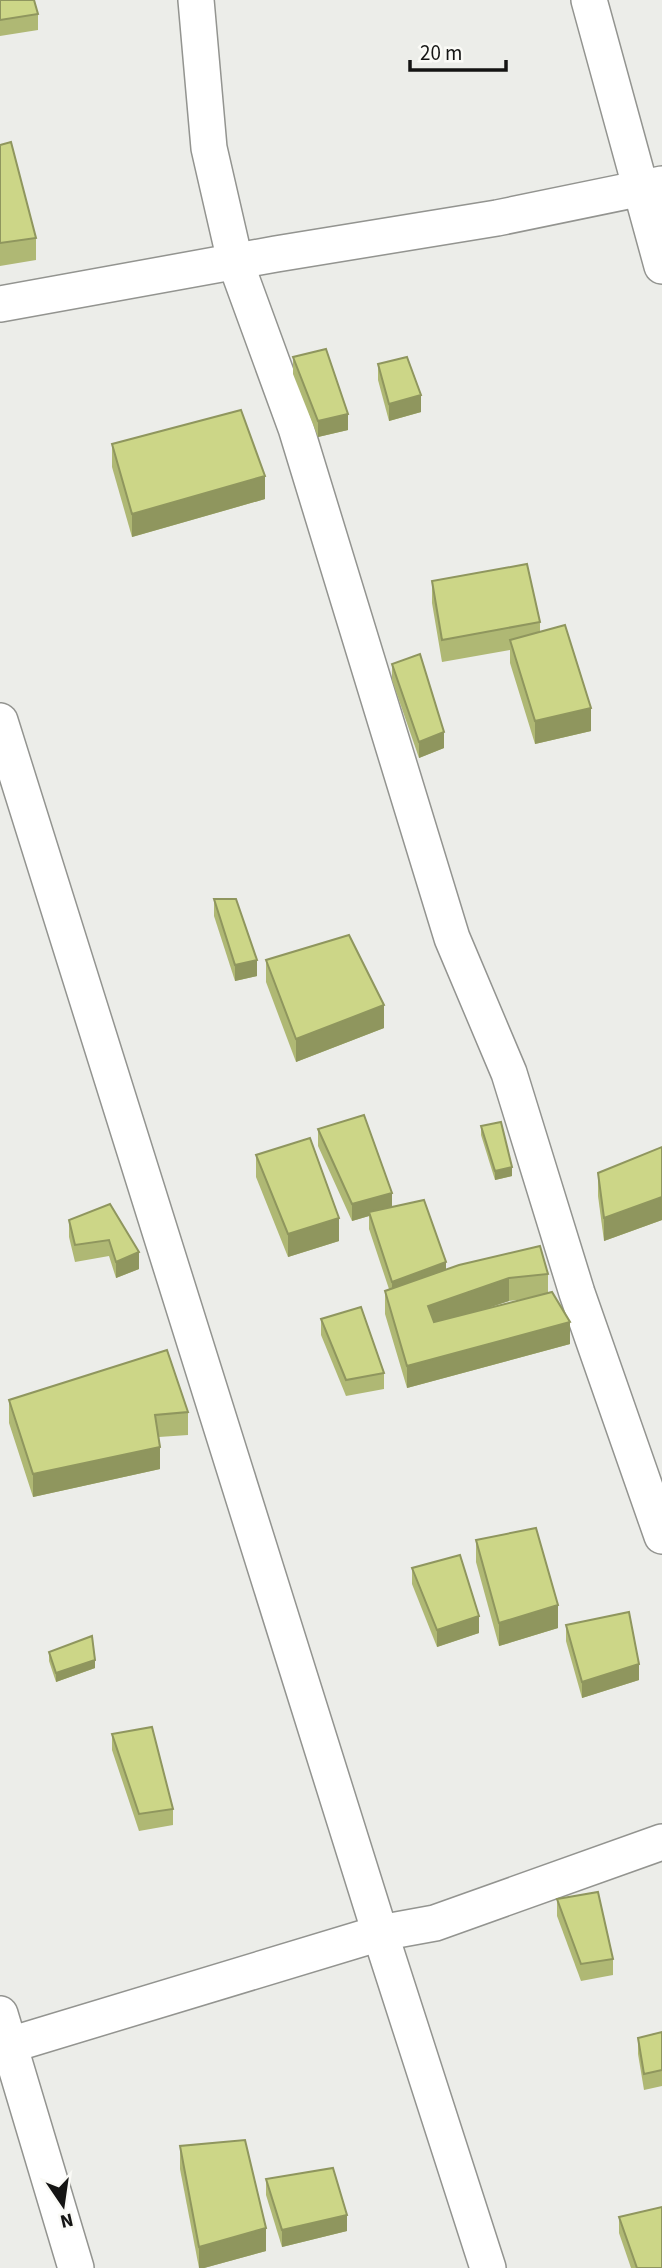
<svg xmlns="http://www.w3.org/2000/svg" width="662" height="2268" font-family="'Source Sans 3',sans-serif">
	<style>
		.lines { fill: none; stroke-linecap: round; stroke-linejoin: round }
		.street-casing { stroke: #939490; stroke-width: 38 }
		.street { stroke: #fff; stroke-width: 35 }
		.wall { fill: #afb874; fill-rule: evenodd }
		.shaded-wall { fill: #8f965e }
		.building { fill: #ccd687; stroke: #8f965e; stroke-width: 2 }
	</style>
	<rect width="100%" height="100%" fill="#ecede9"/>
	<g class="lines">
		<defs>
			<g id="street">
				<path d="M196 0 209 148 235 261 296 428 452 938 509 1073 577 1293 662 1536"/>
				<path d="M589 0 662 266"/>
				<path d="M0 304 276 254 497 218 662 184"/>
				<path d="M0 721 380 1933 488 2268"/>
				<path d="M0 2014 76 2268"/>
				<path d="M10 2045 380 1933 435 1923 662 1842"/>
			</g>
		</defs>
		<use href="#street" class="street-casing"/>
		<use href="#street" class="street"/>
	</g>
	<g class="wall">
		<path d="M0 0 38 14V30L0 36Z"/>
		<path d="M0 145 36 238V260L0 266Z"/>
		<path d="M293 357 348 430 318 437 293 374Z"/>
		<path d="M378 364 421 412 389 421 378 380Z"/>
		<path d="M112 444 265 499 132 537 112 467Z"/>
		<path d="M432 581 540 622V632L591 731 535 744 510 663V650L442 662 432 603Z"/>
		<path d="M392 664 444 748 419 758 392 680Z"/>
		<path d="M214 899 257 976 235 981 214 916Z"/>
		<path d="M266 960 384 1028 296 1062 266 982Z"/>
		<path d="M481 1126 512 1176 495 1180 481 1135Z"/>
		<path d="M318 1129 392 1207 446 1270 548 1274V1293L570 1344 407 1388 385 1314V1291L389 1289 369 1229V1216L352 1221 318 1146ZM526 1299 484 1309 509 1301Z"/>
		<path d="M662 1147V1220L604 1241 598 1196V1173Z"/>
		<path d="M256 1155 339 1241 288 1257 256 1177Z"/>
		<path d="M110 1204 139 1269 116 1278 109 1256 75 1262 69 1237V1220Z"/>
		<path d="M321 1319 384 1373V1389L346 1396 321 1335Z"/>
		<path d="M9 1400 188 1412V1435L159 1437 160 1469 33 1497 9 1423Z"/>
		<path d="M476 1540 558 1628 499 1646 476 1562Z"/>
		<path d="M412 1568 479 1633 437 1647 412 1584Z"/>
		<path d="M566 1625 639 1680 582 1698 566 1641Z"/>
		<path d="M49 1652 95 1668 56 1682 49 1661Z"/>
		<path d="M112 1734 173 1809V1825L139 1831 112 1750Z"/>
		<path d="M557 1899 613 1959V1975L581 1981 557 1916Z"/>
		<path d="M662 2032V2086L644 2090 638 2054V2038Z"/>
		<path d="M180 2146 266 2251 204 2268H199L180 2169Z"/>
		<path d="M266 2179 347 2231 282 2247 266 2195Z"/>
		<path d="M619 2217 662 2268H631L619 2233Z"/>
	</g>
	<g class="shaded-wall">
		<path d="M421 395V412L389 421V404Z"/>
		<path d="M348 414V430L318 437V421Z"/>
		<path d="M265 476V499L132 537V514Z"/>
		<path d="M591 708V731L535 744V721Z"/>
		<path d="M444 732V748L419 758V742Z"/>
		<path d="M257 960V976L235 981V965Z"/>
		<path d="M384 1005V1028L296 1062V1039Z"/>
		<path d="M512 1167V1176L495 1180V1171Z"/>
		<path d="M392 1193V1210L369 1212V1216L352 1221V1204Z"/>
		<path d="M662 1197V1220L604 1241V1218Z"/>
		<path d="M339 1218V1241L288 1257V1234Z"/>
		<path d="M139 1252V1269L116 1278V1262Z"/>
		<path d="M446 1262V1278L392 1298V1282Z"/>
		<path d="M509 1278V1301L428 1328V1306Z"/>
		<path d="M570 1322V1344L407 1388V1366Z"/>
		<path d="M160 1447V1469L33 1497V1474Z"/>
		<path d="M558 1605V1628L499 1646V1623Z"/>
		<path d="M479 1616V1633L437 1647V1630Z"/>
		<path d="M95 1660V1668L56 1682V1673Z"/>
		<path d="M639 1664V1680L582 1698V1682Z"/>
		<path d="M347 2215V2231L282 2247V2230Z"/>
		<path d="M266 2228V2251L204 2268H199V2247Z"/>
	</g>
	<g class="building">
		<path d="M0 0H34L38 14 0 20Z"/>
		<path d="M11 142 36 238 0 243V145Z"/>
		<path d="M326 349 348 414 318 421 293 357Z"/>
		<path d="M407 357 421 395 389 404 378 364Z"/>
		<path d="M241 410 265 476 132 514 112 444Z"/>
		<path d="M527 564 540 622 442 640 432 581Z"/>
		<path d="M565 625 591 708 535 721 510 640Z"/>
		<path d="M420 654 444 732 419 742 392 664Z"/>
		<path d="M214 899H236L257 960 235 965Z"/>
		<path d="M349 935 384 1005 296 1039 266 960Z"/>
		<path d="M364 1115 392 1193 352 1204 318 1129Z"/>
		<path d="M501 1122 512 1167 495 1171 481 1126Z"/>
		<path d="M310 1138 339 1218 288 1234 256 1155Z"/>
		<path d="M662 1147V1197L604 1218 598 1173Z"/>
		<path d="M424 1200 446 1262 392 1282 369 1212Z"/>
		<path d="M110 1204 139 1252 116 1262 109 1240 75 1245 69 1220Z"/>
		<path d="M540 1246 548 1274 509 1278 428 1306 434 1322 552 1292 570 1322 407 1366 385 1291 459 1265Z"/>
		<path d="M361 1307 384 1373 346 1380 321 1319Z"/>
		<path d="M167 1350 188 1412 155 1415 160 1447 33 1474 9 1400Z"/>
		<path d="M536 1528 558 1605 499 1623 476 1540Z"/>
		<path d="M460 1555 479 1616 437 1630 412 1568Z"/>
		<path d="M629 1612 639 1664 582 1682 566 1625Z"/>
		<path d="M92 1636 95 1660 56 1673 49 1652Z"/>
		<path d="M152 1727 173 1809 139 1814 112 1734Z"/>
		<path d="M598 1892 613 1959 581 1964 557 1899Z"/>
		<path d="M662 2032V2070L644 2074 638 2038Z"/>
		<path d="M245 2140 266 2228 199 2247 180 2146Z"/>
		<path d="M333 2168 347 2215 282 2230 266 2179Z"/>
		<path d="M662 2207V2268H637L619 2217Z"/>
	</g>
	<g transform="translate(63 2205) rotate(167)" stroke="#fafaf6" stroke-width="5" paint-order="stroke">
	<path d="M0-5L12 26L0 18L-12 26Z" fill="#141413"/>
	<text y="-10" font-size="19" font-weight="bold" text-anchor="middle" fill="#141413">N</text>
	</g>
	<path d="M410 60v10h96v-10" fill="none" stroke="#141413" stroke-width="3.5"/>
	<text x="420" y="60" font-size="21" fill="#141413" stroke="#fafaf6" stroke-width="5" paint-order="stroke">20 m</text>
</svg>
